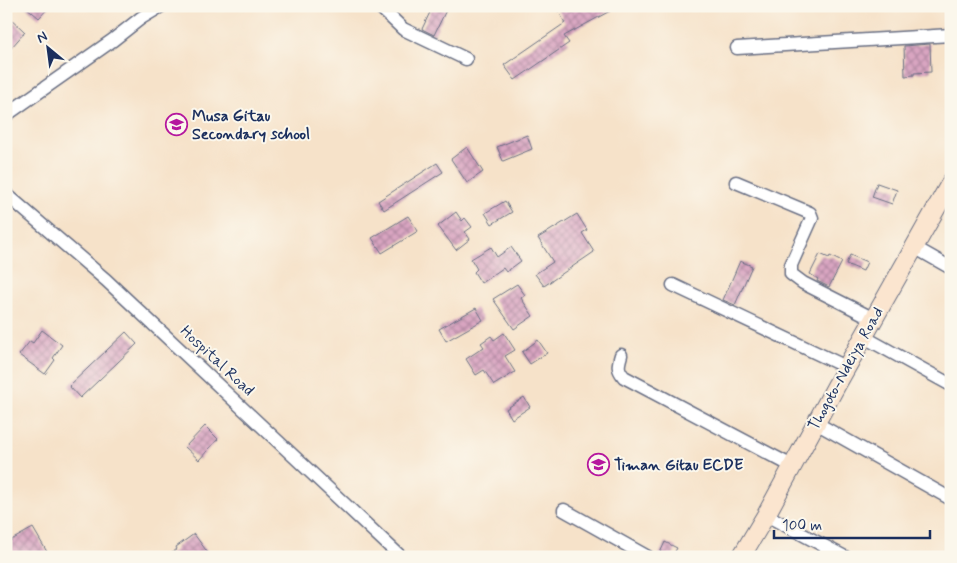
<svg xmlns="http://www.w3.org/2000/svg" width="957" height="563" font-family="Mynerve,sans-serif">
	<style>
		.building { fill: url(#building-cross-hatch) }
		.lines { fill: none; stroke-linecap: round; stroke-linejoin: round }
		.street-casing { stroke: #686e83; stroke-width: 15 }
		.secondary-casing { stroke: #686e83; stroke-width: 20 }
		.street { stroke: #fff; stroke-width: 12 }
		.secondary { stroke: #fbe5cf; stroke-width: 18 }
		.labels { text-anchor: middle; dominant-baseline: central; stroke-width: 4; stroke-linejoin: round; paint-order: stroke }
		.poi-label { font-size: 16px; font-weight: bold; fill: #1b2f5e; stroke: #fbf7ec; text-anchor: start }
		.street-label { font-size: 16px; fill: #1b2f5e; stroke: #fbf7ec }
	</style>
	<defs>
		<pattern id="building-cross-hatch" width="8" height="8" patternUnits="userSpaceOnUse" patternTransform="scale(1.25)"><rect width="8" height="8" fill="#d9a5c1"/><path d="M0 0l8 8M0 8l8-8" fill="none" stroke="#af87a0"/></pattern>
	</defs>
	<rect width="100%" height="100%" fill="#fbf7ec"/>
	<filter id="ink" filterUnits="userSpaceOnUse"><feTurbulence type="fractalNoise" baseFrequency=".02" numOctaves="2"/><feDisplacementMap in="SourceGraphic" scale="10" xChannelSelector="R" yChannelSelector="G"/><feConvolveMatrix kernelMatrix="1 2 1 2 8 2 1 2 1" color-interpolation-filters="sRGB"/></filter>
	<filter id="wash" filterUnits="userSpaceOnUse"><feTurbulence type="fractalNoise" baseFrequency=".0096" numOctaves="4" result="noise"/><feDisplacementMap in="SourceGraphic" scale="20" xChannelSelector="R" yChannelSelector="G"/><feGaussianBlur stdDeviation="1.12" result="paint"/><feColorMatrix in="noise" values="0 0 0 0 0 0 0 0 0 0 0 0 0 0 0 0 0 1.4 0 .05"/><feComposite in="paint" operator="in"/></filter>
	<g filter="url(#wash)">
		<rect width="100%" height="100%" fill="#f6e2c9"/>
		<g id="blocks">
			<g class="building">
				<path d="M25 6H50L39 18Z"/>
				<path d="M433 6H448L434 35 422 29Z"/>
				<path d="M556 6H619L564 36 569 43 515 80 504 65 565 23Z"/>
				<path d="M6 14 25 32 11 48 6 43Z"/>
				<path d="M930 44 931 72 914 73V75L905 76 904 46Z"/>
				<path d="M527 135 532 149 503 161 497 147Z"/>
				<path d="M467 147 483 172 467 183 451 159Z"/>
				<path d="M437 163 443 172 384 210 378 201Z"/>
				<path d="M877 183 897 190 892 204 872 197Z"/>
				<path d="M505 201 512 212 492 224 485 213Z"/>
				<path d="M456 212 462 221 465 218 472 227 465 232 470 239 456 250 438 226Z"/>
				<path d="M577 214 587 230 582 233 594 252 544 286 535 274 553 262 538 238Z"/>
				<path d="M408 216 418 231 382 253 372 238Z"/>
				<path d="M491 247 497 257 511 247 521 261 506 272 503 268 481 283 474 272 477 269 471 259Z"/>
				<path d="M820 254 829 258 830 256 842 262 829 287 817 281 818 279 810 274Z"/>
				<path d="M850 255 867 262 863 271 846 264Z"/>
				<path d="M740 261 752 266 735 305 723 300Z"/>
				<path d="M517 284 525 295 521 298 533 316 514 329 493 299Z"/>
				<path d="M476 308 483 320 446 341 439 329Z"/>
				<path d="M42 330 62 345 53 358 55 360 45 374 19 355 30 341 33 343Z"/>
				<path d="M126 332 137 344 80 398 69 386Z"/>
				<path d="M504 333 515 350 505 356 515 372 494 385 484 370 476 375 466 359 484 347 481 343 491 336 494 340Z"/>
				<path d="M538 340 547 353 530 364 522 352Z"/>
				<path d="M524 397 530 407 512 419 506 409Z"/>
				<path d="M205 426 218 439 199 460 185 447Z"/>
				<path d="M33 528 50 557H6V543Z"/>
				<path d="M194 534 211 557H167L177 549 176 547Z"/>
				<path d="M665 542 677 548 672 557H658Z"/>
			</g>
		</g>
	</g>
	<g filter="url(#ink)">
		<use href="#blocks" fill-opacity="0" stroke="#686e83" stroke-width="1"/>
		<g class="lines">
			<defs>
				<g id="street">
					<path d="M379 6 403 29 466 59"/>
					<path d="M737 48 951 35"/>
					<path d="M6 115 113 40 141 18 161 6"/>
					<path d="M736 182 810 213 812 218 791 265V274L803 283 874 319"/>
					<path d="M6 194 106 280 401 557"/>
					<path d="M914 247 951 268"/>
					<path d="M673 285 846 367"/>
					<path d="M864 337 951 385"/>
					<path d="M621 355C618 365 617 369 624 377L792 466"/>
					<path d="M816 423 951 499"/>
					<path d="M564 510 648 557"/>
					<path d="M766 515 845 557"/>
				</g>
				<path id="secondary" d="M741 557 766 515 836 386 951 182"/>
			</defs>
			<use href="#street" class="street-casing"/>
			<use href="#secondary" class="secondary-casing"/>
			<use href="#street" class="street"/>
			<use href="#secondary" class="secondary"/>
		</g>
	</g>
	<defs>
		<symbol id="school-ring" viewBox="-11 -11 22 22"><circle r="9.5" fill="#fbf7ec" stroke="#b5179e" stroke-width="1.5"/><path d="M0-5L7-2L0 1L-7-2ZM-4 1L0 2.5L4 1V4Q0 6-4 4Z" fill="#b5179e"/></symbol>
	</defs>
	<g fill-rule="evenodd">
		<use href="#school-ring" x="164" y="112" width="25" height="25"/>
		<use href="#school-ring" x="586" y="452" width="25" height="25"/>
	</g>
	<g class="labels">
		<g class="poi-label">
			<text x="192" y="116">Musa Gitau<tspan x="192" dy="18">Secondary school</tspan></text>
			<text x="614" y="465">Timan Gitau ECDE</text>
		</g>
		<g class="street-label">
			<text transform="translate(217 361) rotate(43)">Hospital Road</text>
			<text transform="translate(846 369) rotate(-61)">Thogoto-Ndeiya Road</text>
		</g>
	</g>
	<rect width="957" height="563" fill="none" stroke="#fbf7ec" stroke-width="25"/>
	<g transform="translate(48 48) rotate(331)" stroke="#fbf7ec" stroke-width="4" paint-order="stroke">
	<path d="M0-4L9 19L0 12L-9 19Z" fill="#1b2f5e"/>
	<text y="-8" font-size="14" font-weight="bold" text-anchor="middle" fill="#1b2f5e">N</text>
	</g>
	<path d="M774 530v8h156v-8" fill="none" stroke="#1b2f5e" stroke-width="2.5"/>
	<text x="782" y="530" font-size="15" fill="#1b2f5e" stroke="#fbf7ec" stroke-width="4" paint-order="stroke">100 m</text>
</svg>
